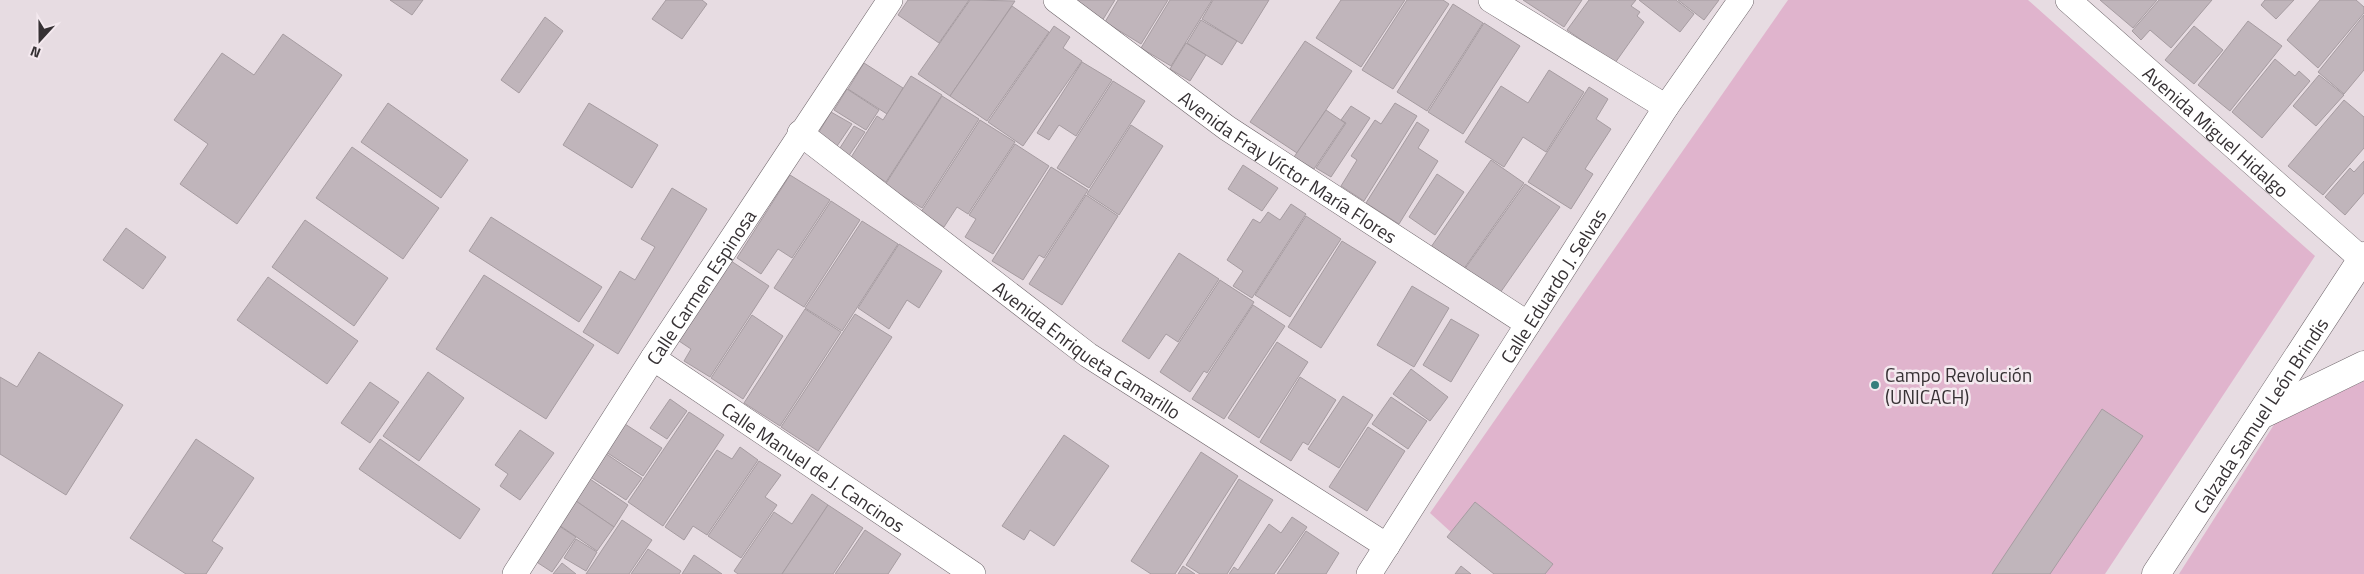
<svg xmlns="http://www.w3.org/2000/svg" width="2364" height="574" font-family="'Titillium Web',sans-serif">
	<style>
		.pitch { fill: #e0b4cd }
		.building { fill: #c0b5bb; stroke: #a69ca1 }
		.lines { fill: none; stroke-linecap: round; stroke-linejoin: round }
		.minor-casing { stroke: #6e656a; stroke-width: 26 }
		.tertiary-casing { stroke: #6e656a; stroke-width: 29 }
		.minor { stroke: #fff; stroke-width: 25 }
		.tertiary { stroke: #fff; stroke-width: 28 }
		.poi-dot { fill: #367e7d; stroke: #f4e9ef; stroke-width: 2 }
		.labels { text-anchor: middle; dominant-baseline: central; stroke-width: 5; stroke-linejoin: round; paint-order: stroke }
		.street-label { font-size: 19px; fill: #363134; stroke: #f4e9ef }
		.poi-label { font-size: 19px; fill: #363134; stroke: #f4e9ef; text-anchor: start }
	</style>
	<rect width="100%" height="100%" fill="#e7dce2"/>
	<g class="pitch">
		<path d="M1788 0H2028L2315 256 2105 574H1497L1430 513Z"/>
		<path d="M2364 381V574H2179L2275 423Z"/>
	</g>
	<g class="building">
		<path d="M390 0H423L412 15Z"/>
		<path d="M666 0H702L707 4 682 39 652 19Z"/>
		<path d="M908 0H969L939 43 898 15Z"/>
		<path d="M970 0 1015 1 950 96 918 74Z"/>
		<path d="M1070 0H1115L1102 21Z"/>
		<path d="M1118 0H1168L1141 44 1105 22Z"/>
		<path d="M1170 0H1212L1171 66 1141 48Z"/>
		<path d="M1213 0H1269L1242 44 1202 19Z"/>
		<path d="M1341 0H1405L1361 67 1316 38Z"/>
		<path d="M1407 0H1443L1449 4 1393 89 1362 70Z"/>
		<path d="M1523 0H1582L1564 27Z"/>
		<path d="M1589 0H1636L1631 6 1640 12 1637 16 1644 22 1615 63 1567 30Z"/>
		<path d="M1639 0H1676L1694 14 1680 32Z"/>
		<path d="M1678 0H1719L1704 20Z"/>
		<path d="M2100 0H2157L2133 28Z"/>
		<path d="M2159 0H2212L2171 48 2150 30 2141 40 2132 31Z"/>
		<path d="M2265 0H2294L2276 19 2261 5Z"/>
		<path d="M2320 0H2356L2364 7V13L2318 68 2287 40Z"/>
		<path d="M1453 4 1483 23 1427 111 1397 92Z"/>
		<path d="M1012 6 1049 32 987 121 950 96Z"/>
		<path d="M2364 15V70L2344 94 2318 72Z"/>
		<path d="M545 17 563 31 519 93 501 80Z"/>
		<path d="M1201 20 1237 41 1222 65 1187 43Z"/>
		<path d="M2248 21 2282 46 2230 111 2198 85Z"/>
		<path d="M1484 23 1520 46 1463 134 1428 112Z"/>
		<path d="M1054 26 1070 37 1063 48 1082 61 1023 146 988 122Z"/>
		<path d="M2194 26 2223 50 2194 84 2165 60Z"/>
		<path d="M283 34 342 75 237 224 180 184 208 144 174 120 222 53 254 75Z"/>
		<path d="M1305 41 1352 71 1297 153 1250 122Z"/>
		<path d="M1186 43 1206 55 1190 81 1170 69Z"/>
		<path d="M2275 59 2295 76 2299 71 2310 81 2262 138 2232 112Z"/>
		<path d="M1082 62 1112 80 1076 136 1059 125 1049 140 1037 133Z"/>
		<path d="M864 63 903 88 887 114 848 89Z"/>
		<path d="M1549 70 1584 92 1546 152 1523 137 1504 167 1465 142 1501 86 1528 103Z"/>
		<path d="M2319 75 2344 95 2316 126 2293 106Z"/>
		<path d="M911 76 942 95 886 182 850 159 877 116 883 120Z"/>
		<path d="M1113 81 1145 101 1089 188 1057 168Z"/>
		<path d="M1589 87 1608 99 1596 119 1611 129 1585 169 1593 174 1571 209 1528 182Z"/>
		<path d="M847 89 879 110 866 130 834 110Z"/>
		<path d="M942 96 979 119 922 208 885 185Z"/>
		<path d="M2344 100 2364 117V148L2323 195 2288 166Z"/>
		<path d="M388 103 468 160 441 198 361 142Z"/>
		<path d="M589 103 658 145 632 188 563 145Z"/>
		<path d="M1395 103 1417 116 1364 201 1341 186 1357 160 1351 156 1375 120 1381 124Z"/>
		<path d="M1351 106 1370 118 1331 177 1316 168 1346 123 1341 120Z"/>
		<path d="M1326 110 1345 123 1314 169 1294 157Z"/>
		<path d="M831 112 852 124 835 149 816 137Z"/>
		<path d="M980 120 1015 142 968 214 957 207 944 227 921 212Z"/>
		<path d="M1417 122 1429 130 1418 148 1438 161 1399 224 1366 203Z"/>
		<path d="M1131 125 1163 146 1119 215 1087 194Z"/>
		<path d="M854 126 865 132 848 157 838 151Z"/>
		<path d="M1015 144 1049 166 993 254 965 237 976 219 969 215Z"/>
		<path d="M352 147 439 208 403 259 316 198Z"/>
		<path d="M1491 160 1524 183 1463 270 1431 247Z"/>
		<path d="M2364 161V193L2345 215 2325 197 2350 168 2354 172Z"/>
		<path d="M1243 165 1278 188 1262 211 1228 189Z"/>
		<path d="M1051 167 1088 190 1044 258 1039 255 1023 280 992 261Z"/>
		<path d="M1437 174 1464 192 1435 235 1409 217Z"/>
		<path d="M790 175 830 200 792 258 778 249 761 274 737 258Z"/>
		<path d="M1525 184 1560 207 1500 293 1464 270Z"/>
		<path d="M672 188 707 209 618 354 583 332 620 271 635 280 655 247 641 239Z"/>
		<path d="M1086 195 1118 216 1062 305 1029 284Z"/>
		<path d="M831 201 860 220 804 307 774 288Z"/>
		<path d="M1291 204 1306 214 1252 298 1233 286 1243 271 1227 260 1253 219 1260 223 1268 212 1280 220Z"/>
		<path d="M1306 216 1341 239 1290 317 1255 295Z"/>
		<path d="M491 217 602 287 579 322 469 251Z"/>
		<path d="M305 220 388 278 354 326 272 267Z"/>
		<path d="M862 221 898 244 842 331 805 308Z"/>
		<path d="M126 228 166 257 143 289 103 260Z"/>
		<path d="M1342 241 1376 262 1321 348 1288 327Z"/>
		<path d="M899 244 942 271 919 308 907 300 889 329 858 308Z"/>
		<path d="M1179 253 1219 279 1178 342 1166 334 1149 359 1122 341Z"/>
		<path d="M731 261 769 286 710 377 684 361 691 349 679 341Z"/>
		<path d="M484 275 594 345 546 419 436 349Z"/>
		<path d="M268 277 358 341 327 384 237 320Z"/>
		<path d="M1220 280 1254 302 1207 373 1204 371 1190 392 1160 372Z"/>
		<path d="M1412 286 1449 308 1414 367 1377 345Z"/>
		<path d="M1253 305 1285 326 1224 419 1192 399Z"/>
		<path d="M805 309 841 332 780 426 744 403Z"/>
		<path d="M855 314 892 337 818 451 781 427Z"/>
		<path d="M752 315 783 336 743 399 711 378Z"/>
		<path d="M1451 319 1479 335 1451 382 1423 365Z"/>
		<path d="M1277 342 1308 362 1259 438 1228 418Z"/>
		<path d="M39 352 123 405 66 495 0 454V377L17 387Z"/>
		<path d="M1411 369 1448 397 1430 421 1393 394Z"/>
		<path d="M428 372 464 398 419 461 383 436Z"/>
		<path d="M1300 377 1336 400 1308 445 1303 442 1291 461 1260 442Z"/>
		<path d="M370 382 399 402 370 443 341 423Z"/>
		<path d="M1343 396 1373 415 1339 468 1308 449Z"/>
		<path d="M1391 397 1427 421 1408 449 1372 424Z"/>
		<path d="M670 399 687 411 667 439 650 428Z"/>
		<path d="M2102 409 2143 436 2050 574H1992Z"/>
		<path d="M689 412 724 435 663 526 628 502Z"/>
		<path d="M625 424 662 448 643 476 606 452Z"/>
		<path d="M1368 427 1405 451 1367 511 1329 487Z"/>
		<path d="M520 430 554 453 520 500 500 486 508 474 495 465Z"/>
		<path d="M1064 435 1109 466 1054 546 1030 530 1024 540 1002 526Z"/>
		<path d="M196 439 254 478 212 541 223 548 206 574H186L130 538Z"/>
		<path d="M380 439 480 509 460 539 359 469Z"/>
		<path d="M740 447 758 460 707 535 693 526 684 540 665 527 717 450 732 459Z"/>
		<path d="M1201 452 1238 476 1175 574H1151L1131 561Z"/>
		<path d="M605 453 642 478 626 500 589 476Z"/>
		<path d="M759 461 781 475 765 497 777 505 741 558 708 536Z"/>
		<path d="M590 479 628 505 614 527 576 501Z"/>
		<path d="M1239 479 1273 500 1227 574H1200L1186 565Z"/>
		<path d="M812 494 828 505 782 574H738L734 571 774 512 792 524Z"/>
		<path d="M576 501 614 527 597 551 559 525Z"/>
		<path d="M1475 502 1553 564 1545 574H1494L1447 537Z"/>
		<path d="M828 505 863 528 833 574H782Z"/>
		<path d="M1292 517 1307 527 1274 574H1229L1234 567 1238 570 1269 524 1281 533Z"/>
		<path d="M622 520 652 540 629 574H586Z"/>
		<path d="M556 524 576 537 552 572 532 559Z"/>
		<path d="M865 530 901 554 888 574H835Z"/>
		<path d="M1306 531 1339 553 1326 574H1277Z"/>
		<path d="M576 539 597 552 586 571 564 558Z"/>
		<path d="M648 549 681 571 679 574H631Z"/>
		<path d="M694 555 722 574H682Z"/>
		<path d="M562 563 576 574H553Z"/>
		<path d="M1183 566 1195 574H1178Z"/>
		<path d="M1461 566 1471 574H1455Z"/>
	</g>
	<g class="lines">
		<defs>
			<g id="minor">
				<path id="s1" d="M1056 0 1227 128 1528 324"/>
				<path d="M1491 0 1666 107"/>
				<path id="s2" d="M2068 0 2364 261"/>
				<path id="s3" d="M800 133 1088 355 1387 546"/>
				<path id="s4" d="M653 358 973 574"/>
				<path id="s5" d="M515 574 653 358 890 0"/>
				<path id="s6" d="M1369 574 1666 107 1741 0"/>
			</g>
			<g id="tertiary">
				<path d="M2263 414 2364 365"/>
				<path id="s7" d="M2156 574 2364 256"/>
			</g>
		</defs>
		<use href="#minor" class="minor-casing"/>
		<use href="#tertiary" class="tertiary-casing"/>
		<use href="#minor" class="minor"/>
		<use href="#tertiary" class="tertiary"/>
	</g>
	<circle class="poi-dot" cx="1875" cy="385" r="5"/>
	<g class="labels">
		<g class="street-label">
			<text stroke="none"><textPath href="#s2" startOffset="198">Avenida Miguel Hidalgo</textPath></text>
			<text stroke="none"><textPath href="#s1" startOffset="286">Avenida Fray Víctor María Flores</textPath></text>
			<text stroke="none"><textPath href="#s5" startOffset="342">Calle Carmen Espinosa</textPath></text>
			<text stroke="none"><textPath href="#s6" startOffset="342">Calle Eduardo J. Selvas</textPath></text>
			<text stroke="none"><textPath href="#s3" startOffset="360">Avenida Enriqueta Camarillo</textPath></text>
			<text stroke="none"><textPath href="#s7" startOffset="190">Calzada Samuel León Brindis</textPath></text>
			<text stroke="none"><textPath href="#s4" startOffset="194">Calle Manuel de J. Cancinos</textPath></text>
		</g>
		<g class="poi-label">
			<text x="1885" y="374">Campo Revolución<tspan x="1885" dy="22">(UNICACH)</tspan></text>
		</g>
	</g>
	<g transform="translate(40 40) rotate(201)" stroke="#f4e9ef" stroke-width="4" paint-order="stroke">
	<path d="M0-4L9 19L0 12L-9 19Z" fill="#363134"/>
	<text y="-8" font-size="14" font-weight="bold" text-anchor="middle" fill="#363134">N</text>
	</g>
</svg>
